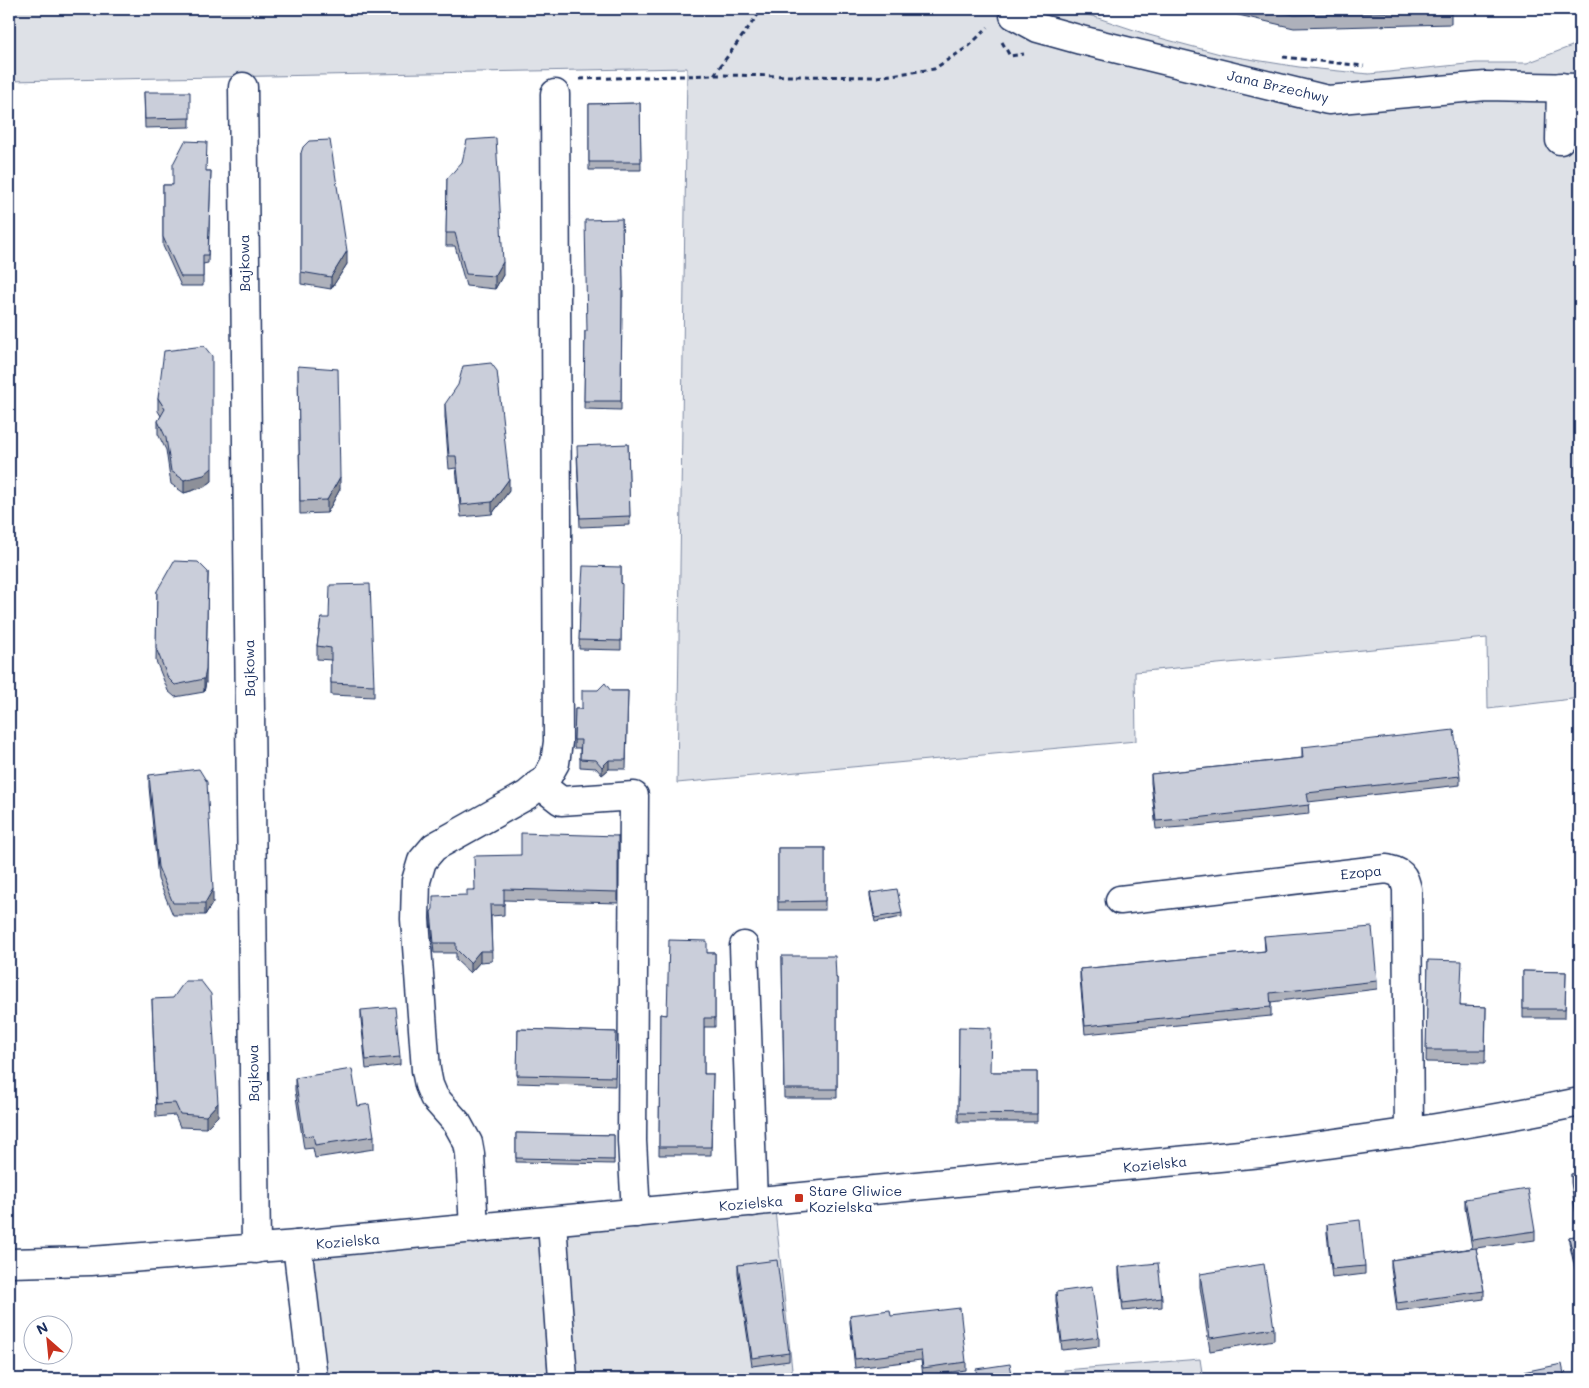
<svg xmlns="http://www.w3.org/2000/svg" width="1589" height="1388" font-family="Mali,sans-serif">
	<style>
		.green { fill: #dee1e7; stroke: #7c88a2 }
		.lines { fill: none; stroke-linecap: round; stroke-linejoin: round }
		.minor-casing { stroke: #1b2f5e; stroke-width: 31 }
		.path { stroke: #1b2f5e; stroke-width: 3; stroke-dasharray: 5 4; stroke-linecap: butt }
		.minor { stroke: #fff; stroke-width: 28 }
		.wall { fill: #aeb1bb; stroke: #1b2f5e }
		.shaded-wall { fill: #8d9099; stroke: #1b2f5e }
		.building { fill: #caceda; stroke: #1b2f5e }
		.poi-dot { fill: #c8321e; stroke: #fff; stroke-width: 2 }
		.labels { text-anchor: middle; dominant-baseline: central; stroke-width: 5; stroke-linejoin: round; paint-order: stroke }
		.street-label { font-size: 14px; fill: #1b2f5e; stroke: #fff }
		.poi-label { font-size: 14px; fill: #1b2f5e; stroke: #fff; text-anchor: start }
	</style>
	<rect width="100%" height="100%" fill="#fff"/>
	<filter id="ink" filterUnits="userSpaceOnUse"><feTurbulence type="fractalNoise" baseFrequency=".02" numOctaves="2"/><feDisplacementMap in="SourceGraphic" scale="10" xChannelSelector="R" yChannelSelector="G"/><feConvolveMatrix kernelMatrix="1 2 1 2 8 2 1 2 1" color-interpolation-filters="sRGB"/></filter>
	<g filter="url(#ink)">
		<g class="green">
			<path d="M9 9H1071L1149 35 1224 55 1299 67 1369 74 1476 63H1527L1580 43V698L1488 709 1487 638 1135 672 1136 741 677 783 687 68 9 81Z"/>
			<path d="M774 1201 793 1379H313L297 1245Z"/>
			<path d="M1200 1359 1203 1379H1065L1064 1370Z"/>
		</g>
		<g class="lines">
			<defs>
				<g id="minor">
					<path d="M1016 9 1014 15 1038 28 1081 40 1328 100 1486 86 1580 88"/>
					<path d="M243 87 256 1249"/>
					<path d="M1560 140 1561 87"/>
					<path d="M539 784 561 801 634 796 632 1141 636 1213"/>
					<path d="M1120 900 1387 869C1402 873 1403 874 1407 889L1409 1133"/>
					<path d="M744 946 753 1202"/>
					<path d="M552 1222 563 1379"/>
					<path d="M474 1229 470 1154 468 1143 457 1123 434 1097 429 1085 426 1070 415 919 416 881 422 861 434 847 527 795 546 779 555 763 558 742 555 94"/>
					<path d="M297 1245 313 1379"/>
					<path d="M9 1263 91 1261 297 1245 1261 1153C1368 1139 1475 1124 1580 1102"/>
				</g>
			</defs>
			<use href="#minor" class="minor-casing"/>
			<g class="path">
				<path d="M1002 42 1010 56 1024 54"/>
				<path d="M1283 57 1364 66"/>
				<path d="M714 75 762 9"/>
				<path d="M580 79 714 75 877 77 934 69 969 46 988 27"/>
			</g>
			<use href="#minor" class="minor"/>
		</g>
		<g class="wall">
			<path d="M1213 9H1451V24L1294 28Z"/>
			<path d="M144 92 190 118V127L145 128Z"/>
			<path d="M640 103 641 170H589V104Z"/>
			<path d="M301 153 347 264 331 289 301 284Z"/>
			<path d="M207 171H211L208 263 203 264V286H181L163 246V185H173Z"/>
			<path d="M447 179 503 275 495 289 466 286 455 246H446Z"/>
			<path d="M622 219 623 297H622L621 410 584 409 585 331H587Z"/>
			<path d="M298 366 340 489 327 513 300 514Z"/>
			<path d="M158 398 212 481 204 487 184 493 171 484 166 450 158 434V421L161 416 158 411Z"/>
			<path d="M445 404 509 491 492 514 461 517 456 468 449 469 445 417Z"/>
			<path d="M628 444 630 525 580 527 577 455Z"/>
			<path d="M621 567V650L579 649 581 582 582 583Z"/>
			<path d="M1580 588V641L1578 640V632Z"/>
			<path d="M157 591 206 682 204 692 175 697 168 691 156 661Z"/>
			<path d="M321 618 374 685V697L331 695V660L317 659V646Z"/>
			<path d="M611 691H628L626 769H609L602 775 596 768 580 767V748H574L575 709H582Z"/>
			<path d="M1302 747 1460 776V785L1308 802 1309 814 1196 826 1156 829 1151 783V774L1302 758Z"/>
			<path d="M149 775 213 902 205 915H173L158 879 149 787Z"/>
			<path d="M618 836V903L504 900V915L491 916 492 961 480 962 470 973 456 960V953H434L431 922V912L467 895 521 855Z"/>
			<rect x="778" y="848" width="47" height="62"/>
			<path d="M870 893 902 913V917L875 922 870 897Z"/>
			<path d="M1264 936 1377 981V989L1271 1002V1016L1085 1034 1080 978V969L1265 951Z"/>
			<path d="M707 953H715V1027H704V1074H713L711 1155H659L660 1014 667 1015Z"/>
			<path d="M782 956 837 978V1098H784Z"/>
			<path d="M1428 960 1461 1006 1486 1007 1485 1063 1426 1062Z"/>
			<path d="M1523 971 1566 972 1565 1018H1523Z"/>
			<path d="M152 999 218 1116 206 1128 180 1127 175 1115 156 1117Z"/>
			<path d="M361 1010 400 1057V1065L366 1069 361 1019Z"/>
			<path d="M959 1027 990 1072H1037V1122H958Z"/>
			<path d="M518 1029 616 1032 615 1086 517 1083Z"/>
			<path d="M295 1078 358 1106 374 1136V1149L315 1158 313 1148 304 1149 295 1090Z"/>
			<path d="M516 1133 614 1135V1164L516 1162Z"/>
			<path d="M1580 1173V1229H1578L1571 1183V1174Z"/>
			<path d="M1465 1199 1535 1231V1240L1476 1248 1484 1291V1299L1397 1311 1391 1268V1260L1472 1248 1465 1208Z"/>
			<path d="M1327 1224 1365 1266V1274L1332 1278 1327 1233Z"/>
			<path d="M1580 1235V1268L1575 1269 1569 1242V1237Z"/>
			<path d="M738 1265 789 1353V1361L752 1366 738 1273Z"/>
			<path d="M1119 1267 1162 1298V1307L1123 1311 1119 1276Z"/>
			<path d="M1200 1274 1274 1328V1340L1210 1351 1200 1287Z"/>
			<path d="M1056 1292 1099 1337V1346L1062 1350 1056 1301Z"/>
			<path d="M850 1315 891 1316 966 1362V1370L923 1376 921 1360 855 1368 850 1323Z"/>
		</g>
		<g class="shaded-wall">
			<path d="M347 251V264L331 289V277Z"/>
			<path d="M503 262V275L495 289V276Z"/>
			<path d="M212 468V481L204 487 184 493V480Z"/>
			<path d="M340 477V489L327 513V500Z"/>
			<path d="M509 479V491L492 514V502Z"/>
			<path d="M208 572 206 682 204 692V679Z"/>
			<path d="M609 760V769L602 775V767Z"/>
			<path d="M213 889V902L205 915V903Z"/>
			<path d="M480 951V962L470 973V963Z"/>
			<path d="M218 1103V1116L206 1128V1116Z"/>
			<path d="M1580 1264V1268L1575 1269V1265Z"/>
		</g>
		<g class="building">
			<path d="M1267 9H1451V11L1294 15Z"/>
			<path d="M144 92H190V118L145 119Z"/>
			<path d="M640 103 641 162H589V104Z"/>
			<path d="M496 138 503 262 495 276 466 274 455 233H446L447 179 462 162 467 140Z"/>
			<path d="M330 140 347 251 331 277 301 272V153L303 147 309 141Z"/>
			<path d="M185 141 207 142 206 171H211L208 255H203V277H181L163 237V185H173V164Z"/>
			<path d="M622 219 623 289H622L621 401H584L585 331H587L585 220Z"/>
			<path d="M204 346 212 356V468L204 475 184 480 171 471 166 438 158 421 165 409 158 398 164 351Z"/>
			<path d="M491 363 497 371 509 479 492 502 461 505 456 456H449L445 404 458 385 463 366Z"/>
			<path d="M298 366 338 369 340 477 327 500 300 501Z"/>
			<path d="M628 444 630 516 580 518 577 446Z"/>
			<path d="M174 561 198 562 208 572 206 670 204 679 175 685 168 678 156 648 157 591Z"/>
			<path d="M583 566 621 567V583L622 584 621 641 579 640 581 582 582 583Z"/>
			<path d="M370 584 374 685 331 683V648L317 646 321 618H329L330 585Z"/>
			<path d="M1579 588H1580V632H1578Z"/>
			<path d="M605 683 611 691H628L626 760H609L602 767 596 760 580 759 581 740H574L575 709H582V690H598Z"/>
			<path d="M1454 730 1460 776 1307 793 1309 805 1196 818 1156 821 1151 774 1303 758 1302 747Z"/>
			<path d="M199 769 207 782 213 889 205 903H173L158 867 149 775Z"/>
			<path d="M521 833 618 836V892L504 889V905H490L492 951H480L470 963 456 949V943H434L431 912 433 909V896L467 895V890H475L474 856 521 855Z"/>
			<path d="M778 848H825V901L778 902Z"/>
			<path d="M897 889 902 913 875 918 870 893Z"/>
			<path d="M1372 927 1377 981 1270 993 1271 1007 1085 1026 1080 969 1266 951 1264 936Z"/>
			<path d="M669 940 707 941V953H715V1018H704V1074H713L711 1147H659L660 1014 667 1015Z"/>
			<path d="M782 956H835L836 978H837V1089H784Z"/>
			<path d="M1428 960 1462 961 1460 1006 1486 1007 1485 1050H1426Z"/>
			<path d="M1523 971 1566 972 1565 1009H1523Z"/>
			<path d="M185 981H201L211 994 218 1103 206 1116 180 1114 175 1103 156 1104 152 999 173 998Z"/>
			<path d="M395 1007 400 1057 366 1060 361 1010Z"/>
			<path d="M959 1027 991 1028 990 1072H1037V1114L958 1113Z"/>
			<path d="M518 1029 616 1032 615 1077 517 1075Z"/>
			<path d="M352 1069 358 1106 369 1104 374 1136 315 1145 313 1135 304 1136 295 1078Z"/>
			<path d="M516 1133 614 1135V1160L516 1158Z"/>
			<path d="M1580 1173V1220H1578L1571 1174Z"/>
			<path d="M1528 1189 1535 1231 1472 1240 1465 1199Z"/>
			<path d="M1360 1220 1365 1266 1332 1269 1327 1224Z"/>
			<path d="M1580 1235V1264L1575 1265 1569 1237Z"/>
			<path d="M1476 1248 1484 1291 1397 1303 1391 1260Z"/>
			<path d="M777 1260 789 1353 752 1358 738 1265Z"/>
			<path d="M1158 1263 1162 1298 1123 1303 1119 1267Z"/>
			<path d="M1264 1264 1274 1328 1210 1338 1200 1274Z"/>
			<path d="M1092 1287 1099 1337 1062 1342 1056 1292Z"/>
			<path d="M960 1308 966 1362 923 1368 921 1351 855 1359 850 1315 890 1310 891 1316Z"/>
			<path d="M1010 1364 1013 1379H977L976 1369Z"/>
			<path d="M1562 1364 1565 1379H1489Z"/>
		</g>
	</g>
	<rect class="poi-dot" x="794" y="1193" width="10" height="10" rx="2.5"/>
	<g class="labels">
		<g class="street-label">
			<text transform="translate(1278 86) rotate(13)">Jana Brzechwy</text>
			<text transform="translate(244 263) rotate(-91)">Bajkowa</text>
			<text transform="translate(249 668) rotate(-91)">Bajkowa</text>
			<text transform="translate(1361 872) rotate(-6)">Ezopa</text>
			<text transform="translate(253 1073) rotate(-91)">Bajkowa</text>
			<text transform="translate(1155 1164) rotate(-6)">Kozielska</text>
			<text transform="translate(751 1203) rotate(-5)">Kozielska</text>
			<text transform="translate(348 1241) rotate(-5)">Kozielska</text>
		</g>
		<g class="poi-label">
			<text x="809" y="1190">Stare Gliwice<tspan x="809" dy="16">Kozielska</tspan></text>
		</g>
	</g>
	<rect width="1589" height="1388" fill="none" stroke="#fff" stroke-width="30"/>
	<rect x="15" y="15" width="1559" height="1358" fill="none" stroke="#1b2f5e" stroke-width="2" filter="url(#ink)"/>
	<g transform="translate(48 1340) rotate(333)"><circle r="24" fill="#ffffff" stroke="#a4acbf"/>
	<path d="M0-4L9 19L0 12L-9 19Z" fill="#c8321e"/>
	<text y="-8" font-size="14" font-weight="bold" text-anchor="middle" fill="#1b2f5e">N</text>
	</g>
</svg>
